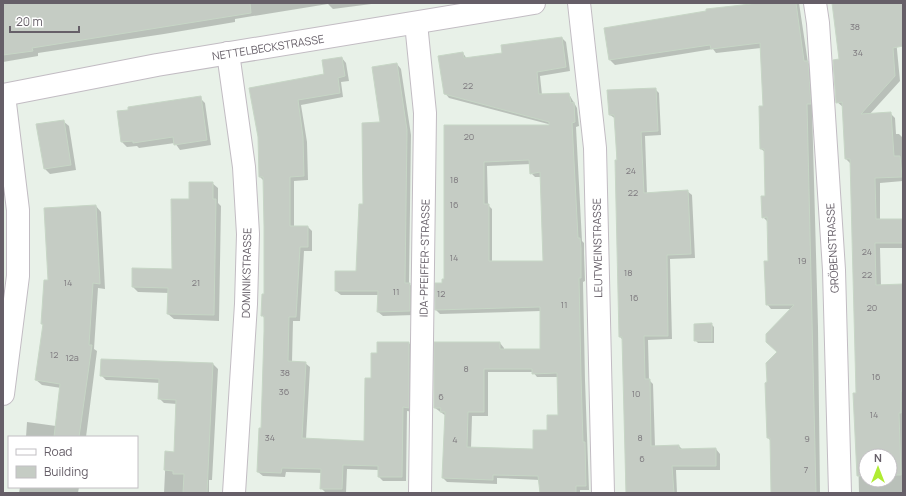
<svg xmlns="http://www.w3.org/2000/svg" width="906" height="496" font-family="Manrope,sans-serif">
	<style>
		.shadow { fill: #0003; fill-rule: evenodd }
		.building { fill: #c5ccc4; stroke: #c7d6c6; fill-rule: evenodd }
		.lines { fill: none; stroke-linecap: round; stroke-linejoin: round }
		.minor-casing { stroke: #c2bcc3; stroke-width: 24 }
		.minor { stroke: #fff; stroke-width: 22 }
		.labels { text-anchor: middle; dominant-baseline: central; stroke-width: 3; stroke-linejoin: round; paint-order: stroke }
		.number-label { font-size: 9px; fill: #7e7a7f }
		.street-label { font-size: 11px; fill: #665f68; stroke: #fff }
	</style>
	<rect width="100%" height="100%" fill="#e8f1e8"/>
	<g class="shadow">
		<path d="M3 3H379L333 9 328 4 235 19V22L164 34 38 53V56L3 62Z"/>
		<path d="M754 3H799L808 63 812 67 815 108H812L818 327 820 493H772L771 441 768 438 766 384 791 309H771L767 304 769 262 768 222 763 217 766 197 765 152 761 149 764 107 761 48 716 53 713 49 615 65 610 60 754 5Z"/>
		<path d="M833 3H882L896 39 900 81 869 115 890 113 895 118 896 134H899L903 138V181L880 183V220L903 219V248H880L881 286 903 285V493H859L851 164 846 159 843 107 837 102 840 60ZM866 456H890V480H866Z"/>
		<path d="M562 38 566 42 570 71 540 76 542 95 569 94 577 108 579 126 576 127 582 241 584 243V253L585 281 583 282 585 380 589 490H580V493H541L540 480 497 478V484L447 482 443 478 446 416 435 408 500 343 504 348V350H541V311L440 314 436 310V284H443L445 280V126L552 125 449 98 445 93 463 53 467 59 504 54ZM531 164V173L535 177H541L544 262H492V209L488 205 487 166ZM488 372H533L537 377H558L559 416 534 450 471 448 472 416H488Z"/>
		<path d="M342 58 346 63 349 81 341 82 343 97 301 105 307 142 308 180 294 181V227H308L312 231V251H304L300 321H293L292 362 305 363 310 367 306 439 365 442 372 379 378 354V343H409L413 348V412L407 411 406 481H383L378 476 379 470 347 469 346 493H326L321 488 322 473 286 472 285 477 263 476 258 472 262 429 265 319 262 315 265 295 264 181 260 177 259 137 250 88 325 75Z"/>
		<path d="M397 64 401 69 411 135 409 284 414 288V315L383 316 378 312 379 295H341L336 291 357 272 364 205Z"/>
		<path d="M655 89 659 93 661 135 645 136 647 194 687 191 692 195 695 258 670 259 672 339 648 340 649 380 653 384 655 446H679L683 450 716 449 720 454V470H676L677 493H626L623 340 620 337 616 119 610 115Z"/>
		<path d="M200 98 205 103 211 145 180 150 175 143 139 148 137 146 127 147 122 142Z"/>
		<path d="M63 121 69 126 76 170 50 174 45 169Z"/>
		<path d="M212 183 218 188V203L221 206 219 321 174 319 168 314 169 293 138 292 133 287 173 270 190 200Z"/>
		<path d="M96 206 101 212 105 289 98 288 94 349 97 351 86 437H26L27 422 56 426 61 388 42 385 36 380 44 326 42 324 49 281Z"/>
		<path d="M711 324 714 327V343H698L695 340Z"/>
		<path d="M102 360 213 364 218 369 212 480H209V493H164L166 452 175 453 177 404 164 403 159 398 160 383 106 380 101 375Z"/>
		<path d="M20 487H79L78 493H19Z"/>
	</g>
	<g class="building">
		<path d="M3 3H250L251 13 32 48 33 51 3 55Z"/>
		<path d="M760 3H796L804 61H808L811 104H807L816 493H771L770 438H767L765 383 767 382 766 363 777 352 766 342V334L794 305H766L764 261H768L767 217 762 218 761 196H765L764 149H760L759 106H763L760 43 711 49 710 45 609 60 604 28 706 11V9Z"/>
		<path d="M832 3H903V46L893 48 895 76 861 114 891 112 894 156H900L902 177 875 178 876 219H903V243H875L876 285 903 284V391H901V413H899L901 475H890V456H866V476H857L853 393H856L850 159H845L842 102 836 103 833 60 839 59Z"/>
		<path d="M562 37 566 67 537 72 539 94 569 93 571 103 574 102 575 122 572 123 578 238H580L581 248V278H579L581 376 583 442H585L586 486H576V493H540L538 476 493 475V480L442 478 445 412H440L441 408H434V342H500V349H540V307L435 310V283H442V279H444V125H549V122L444 94 438 56 463 52 464 58 502 53 501 45ZM529 160 530 174 540 172 543 261H489V204H484V162ZM484 369H532V374L557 373 558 415H547V430H533V449L467 447 468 412H484Z"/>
		<path d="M342 57 345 76 338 78 340 93 298 100 303 137 304 176 290 177V226H308V247H300L296 317H289L288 361 306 362 302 438 364 441 365 378H371V353H377V342H409V408L403 407 402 477H378V466L343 465 342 489H320L321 469 282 468 281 473 257 472 259 428H261L264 332V316H261L262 294H264V226L263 177H259L258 137 249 88 324 74 322 60Z"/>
		<path d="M397 63 407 130 405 283H410V311L377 312 378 291H335V271H356L359 204H363L362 123 380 122 372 67Z"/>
		<path d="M656 88 658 131 641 132 644 193 688 190 691 254 667 255 668 336H644L645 379H650L651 446 679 445V449L716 448V466H672L674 493H626L622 337H619L615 160H617L614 115H609L607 90Z"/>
		<path d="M201 96 207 140 174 145 173 137 133 143V141L121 142 117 111 128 110V107Z"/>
		<path d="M64 120 71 165 44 169 36 124Z"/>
		<path d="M189 182H213V199H216L214 315 167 314 168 288 132 287V268L172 269 171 199H189Z"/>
		<path d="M96 205 100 284 93 283 89 345H92L79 437H54L60 384 35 380 43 324H41L44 280H48L44 208Z"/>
		<path d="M712 323V341H694V324Z"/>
		<path d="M101 359 213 363 207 493H183L184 474H173V471L164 470 165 451 174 452 176 400 158 399 159 379 100 376Z"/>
	</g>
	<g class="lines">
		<defs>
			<g id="minor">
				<path d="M579 3 595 148 603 493"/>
				<path d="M815 3 818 23 834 270 840 493"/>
				<path d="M416 23 425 113 420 493"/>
				<path d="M228 53 244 167 248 234 246 304 234 493"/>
				<path d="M3 95 157 65 534 3"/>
				<path d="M3 394 18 276V210L4 95"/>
			</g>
		</defs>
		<use href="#minor" class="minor-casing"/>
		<use href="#minor" class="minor"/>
	</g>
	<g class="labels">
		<g class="number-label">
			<text x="855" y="26">38</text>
			<text x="858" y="52">34</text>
			<text x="468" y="85">22</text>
			<text x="469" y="136">20</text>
			<text x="631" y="170">24</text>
			<text x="454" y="179">18</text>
			<text x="633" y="192">22</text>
			<text x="454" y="204">16</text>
			<text x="867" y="251">24</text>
			<text x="454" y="257">14</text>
			<text x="802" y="260">19</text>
			<text x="628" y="272">18</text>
			<text x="867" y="274">22</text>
			<text x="68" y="282">14</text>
			<text x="196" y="282">21</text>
			<text x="396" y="291">11</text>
			<text x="441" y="293">12</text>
			<text x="634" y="297">16</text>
			<text x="564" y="304">11</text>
			<text x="872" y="307">20</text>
			<text x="54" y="354">12</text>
			<text x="72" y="357">12a</text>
			<text x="466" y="368">8</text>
			<text x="285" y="372">38</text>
			<text x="876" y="376">16</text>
			<text x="284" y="391">36</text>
			<text x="636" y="393">10</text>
			<text x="441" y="396">6</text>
			<text x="874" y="414">14</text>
			<text x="270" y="437">34</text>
			<text x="640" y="437">8</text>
			<text x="807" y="438">9</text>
			<text x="455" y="439">4</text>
			<text x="642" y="458">6</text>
			<text x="806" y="469">7</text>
		</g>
		<g class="street-label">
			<text transform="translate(268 47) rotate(-9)">NETTELBECKSTRASSE</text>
			<text transform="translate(597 248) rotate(-91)">LEUTWEINSTRASSE</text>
			<text transform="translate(832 248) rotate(-93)">GRÖBENSTRASSE</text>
			<text transform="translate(424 258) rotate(-89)">IDA-PFEIFFER-STRASSE</text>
			<text transform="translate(246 273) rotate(-89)">DOMINIKSTRASSE</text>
		</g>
	</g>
	<rect width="906" height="496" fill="none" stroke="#665f68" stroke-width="8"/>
	<rect x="8" y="436" width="130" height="52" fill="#ffffff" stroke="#c2bfc3"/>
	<rect x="16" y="449" width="20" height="6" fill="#ffffff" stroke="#c2bfc3"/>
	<text x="44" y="456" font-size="12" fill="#665f68">Road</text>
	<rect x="16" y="466" width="20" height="12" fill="#c5ccc4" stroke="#c2bfc3"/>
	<text x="44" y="476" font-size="12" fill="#665f68">Building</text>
	<g transform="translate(878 468)"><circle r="19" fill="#ffffff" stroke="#c2bfc3"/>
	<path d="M0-3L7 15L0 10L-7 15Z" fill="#b0ec33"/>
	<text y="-6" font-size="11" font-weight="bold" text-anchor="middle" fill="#665f68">N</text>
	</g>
	<path d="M10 26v6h69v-6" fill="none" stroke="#665f68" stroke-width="2"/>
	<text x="16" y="26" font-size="12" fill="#665f68" stroke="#ffffff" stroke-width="3" paint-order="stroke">20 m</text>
</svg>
